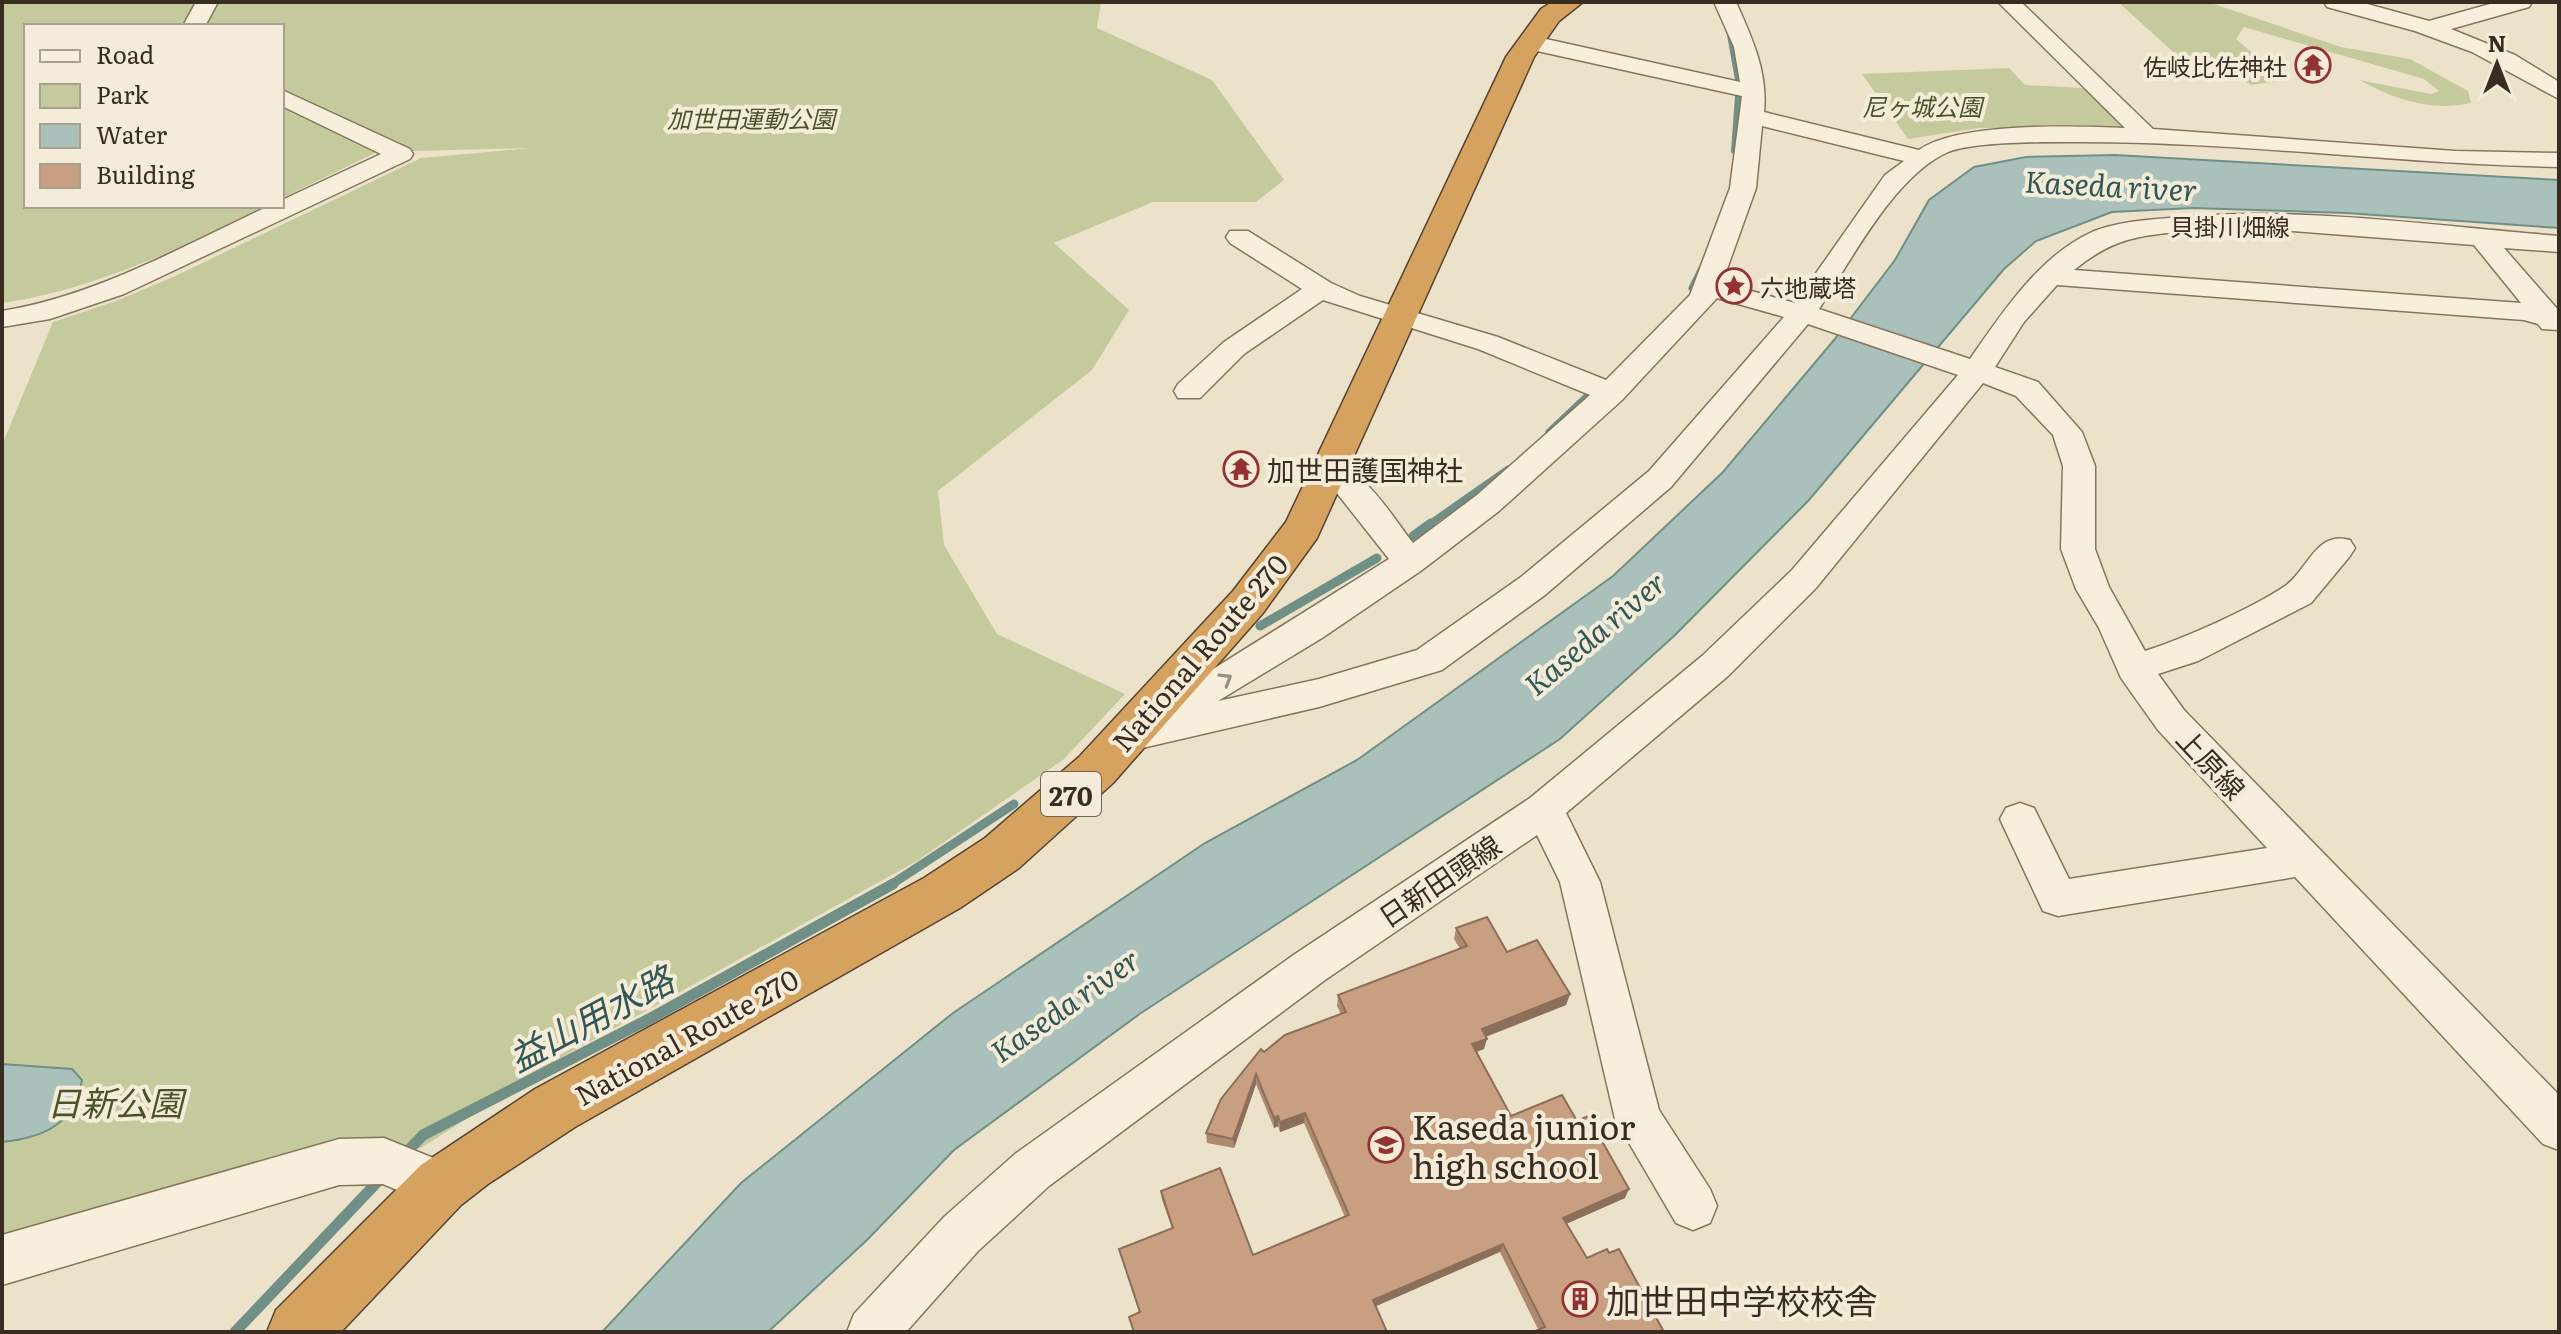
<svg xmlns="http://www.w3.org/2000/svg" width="2561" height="1334" font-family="Literata,'Noto Sans JP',serif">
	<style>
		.green { fill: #c5ca9d }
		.water { fill: #a9c1ba; stroke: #708f87; stroke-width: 2 }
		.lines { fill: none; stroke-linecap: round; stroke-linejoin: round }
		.stream-far3 { stroke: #708f87; stroke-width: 6 }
		.stream-far2 { stroke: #708f87; stroke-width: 7 }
		.stream-far1 { stroke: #708f87; stroke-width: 9 }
		.stream { stroke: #708f87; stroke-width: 11 }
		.minor-casing { stroke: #88745e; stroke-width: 3 }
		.highway-casing { stroke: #564332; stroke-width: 3 }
		.minor { fill: #f7efdc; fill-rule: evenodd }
		.highway { fill: #d5a260; fill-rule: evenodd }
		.wall { fill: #ac896f }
		.shaded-wall { fill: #8c6f5a }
		.building { fill: #c89f81; stroke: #8c6f5a; stroke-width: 2 }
		.oneway { stroke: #988e7e }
		.labels { text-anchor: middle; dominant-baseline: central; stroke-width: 8; stroke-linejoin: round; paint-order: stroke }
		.far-poi-label { font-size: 24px; fill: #392d21; stroke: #f4ecd8; text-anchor: end }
		.far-park-label { font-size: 24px; font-style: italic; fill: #495429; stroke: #f4ecd8 }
		.far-street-label { font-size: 24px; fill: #392d21; stroke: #f4ecd8 }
		.shield { fill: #f4ecd8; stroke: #716658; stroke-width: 2 }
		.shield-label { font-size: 26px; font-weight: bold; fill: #392d21 }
		.poi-label { font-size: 28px; fill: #392d21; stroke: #f4ecd8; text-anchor: start }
		.street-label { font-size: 28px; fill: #392d21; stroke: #f4ecd8 }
		.water-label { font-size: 30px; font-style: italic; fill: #315855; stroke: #f4ecd8 }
		.near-park-label { font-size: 34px; font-style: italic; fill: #495429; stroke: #f4ecd8 }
		.near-poi-label { font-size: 34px; fill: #392d21; stroke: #f4ecd8; text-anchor: start }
		.near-water-label { font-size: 36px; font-style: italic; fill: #315855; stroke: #f4ecd8 }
	</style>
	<rect width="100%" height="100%" fill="#ece2c9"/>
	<g class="green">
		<path d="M2 2H1101L1097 28 1212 80 1284 180 1256 202H1153L1054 243 1129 310 1092 370 938 491 944 545 997 634 1125 694 1064 759 917 861 566 1055 421 1148 384 1147 2 1253V445L53 322 116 301 173 277 421 158 533 148 377 152 282 198V26H26V206H266C180 248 97 289 2 303Z"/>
		<path d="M2118 2H2208L2341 47 2410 59 2468 91 2471 103C2430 112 2394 99 2359 80L2431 94 2439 91 2424 79 2244 27 2236 39 2284 80 2251 85 2214 65 2181 59Z"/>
		<path d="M2009 68 2025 85 2084 88 2124 129 1979 128 1908 139 1862 74Z"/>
	</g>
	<g class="water">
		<path d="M2115 155 2559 180V228L2346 213 2193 208 2112 212 2036 241 2004 269 1809 500 1674 636 1560 739 1141 1013 954 1150 867 1240 768 1332H602L741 1183 953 1013 1205 843 1357 760 1613 576 1723 472 1834 340 1895 260 1929 200 1974 167 2026 157Z"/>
		<path d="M2 1064 72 1069 82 1080C75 1124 43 1138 2 1142Z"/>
	</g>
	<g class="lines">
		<g class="stream-far3">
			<path d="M1729 29 1738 80"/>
			<path d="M1734 151 1738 96"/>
		</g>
		<g class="stream-far2">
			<path d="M1692 288 1701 270"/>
			<path d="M1549 432 1586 397"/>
			<path d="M1428 525 1508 469"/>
		</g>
		<g class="stream-far1">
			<path d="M1413 536 1431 523"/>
			<path d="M1260 626 1377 558"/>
			<path d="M889 886 1014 804"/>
		</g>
		<g class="stream">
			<path d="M403 1156 423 1135 649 1019 893 884"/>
			<path d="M235 1332 384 1175"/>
		</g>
		<defs>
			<g id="minor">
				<path d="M196 2H218L205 26H183Z"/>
				<path d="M1714 2H1736C1752 38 1768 72 1764 112L1919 150C1958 122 2074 126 2125 128L1998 2H2021L2153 129 2455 151 2559 153V167C2393 164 2229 140 2063 142 2036 142 1972 142 1948 152 1894 176 1851 261 1819 309L1970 359C2002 313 2039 256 2092 232 2116 222 2144 220 2169 218 2298 205 2431 226 2559 236V252L2504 248 2559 311V330L2542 329 2538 324 2524 320 2057 285 2024 322 1995 367 2038 382 2082 432 2095 466V549L2109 587 2145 651C2183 639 2251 609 2285 586 2308 570 2316 530 2350 540L2355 548 2350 556 2311 603 2198 661 2158 674 2184 710 2559 1095V1150L2543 1144 2295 877 2058 916 2043 911 2000 819 2006 808 2020 803 2034 808 2069 879 2267 848 2158 730 2121 678 2099 628 2076 589 2061 549 2063 466 2053 435 2016 396 1983 383 1816 588 1728 676 1566 813 1600 882 1659 1110 1710 1189 1717 1206 1710 1223 1693 1230 1676 1223 1615 1119 1560 882 1537 835 1325 980 1049 1186 978 1251 906 1332H847L854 1314 944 1217 1015 1154 1295 954 1530 798 1702 656 1792 570 1958 375 1808 324 1671 487 1545 595 1442 670 1319 707 1125 752 1112 747 1106 737 1112 727 1148 717 1139 714 1134 704 1139 694 1197 679 1389 559 1336 492 1314 472 1319 465C1357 454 1392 517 1413 543L1477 495 1590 395 1478 349 1323 300 1244 354 1200 398H1178L1174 391 1178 384 1224 342 1302 289 1230 243 1226 237 1230 231H1248L1331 283 1360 296 1498 337 1606 380 1690 295 1730 188 1742 96 1528 49 1517 42 1528 35 1740 82 1734 47ZM1762 126 1904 161 1885 175 1795 303 1722 283 1756 188ZM2204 230H2278L2474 245 2521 303 2074 270C2119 233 2149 235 2204 230ZM1717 298 1784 317 1649 471 1521 577 1417 650 1319 679 1218 701 1322 638 1422 570 1499 511 1622 400Z"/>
				<path d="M2324 2H2360L2429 21 2497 2H2532L2529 7 2451 29 2515 55 2559 82V99L2472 52 2415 31 2327 7Z"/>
				<path d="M282 90 410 149 413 154 410 159 124 294 50 319 2 327V311C96 296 183 246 269 206H282V200L381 154 282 106Z"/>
				<path d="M384 1138 458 1168 465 1185 458 1202 441 1209 383 1184 339 1185 2 1285V1235L339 1139Z"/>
			</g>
			<path id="highway" d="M1552 2H1583L1559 21 1534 57 1317 538 1263 613 1113 783 1019 868 960 908 575 1127 488 1184 461 1205 341 1332H267L276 1310 421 1165 535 1089 924 878 985 838 1079 757 1233 591 1286 522 1506 57 1541 9Z"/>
		</defs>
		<use href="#minor" class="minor-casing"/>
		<use href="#highway" class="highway-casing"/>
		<use href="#minor" class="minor"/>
		<use href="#highway" class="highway"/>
	</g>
	<path class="wall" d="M1456 928 1507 952 1570 994 1566 1005 1486 1037 1484 1049 1476 1052 1511 1116 1577 1121 1625 1198 1566 1224 1587 1258 1664 1332 1538 1329 1500 1252 1139 1312 1119 1249 1172 1228 1162 1200 1161 1191 1253 1255 1345 1217 1304 1123 1280 1132 1278 1126 1274 1128 1256 1084 1234 1148 1207 1143 1206 1133 1264 1052 1341 1014 1337 1006 1338 995 1460 949 1454 939Z"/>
	<g class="shaded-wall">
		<path d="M1570 994 1566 1005 1479 1039 1482 1029Z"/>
		<path d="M1487 1039 1484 1049 1470 1054 1472 1044Z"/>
		<path d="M1256 1074V1084L1234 1148 1233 1139Z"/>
		<path d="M1305 1113 1304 1123 1280 1132V1122Z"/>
		<path d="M1278 1116V1126L1274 1128V1118Z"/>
		<path d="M1629 1189 1625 1198 1559 1227 1563 1218Z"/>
		<path d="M1503 1244 1500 1252 1372 1308 1373 1300Z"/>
	</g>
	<path class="building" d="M1487 917 1507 952 1537 940 1570 994 1482 1029 1487 1039 1472 1044 1511 1116 1562 1095 1577 1121 1588 1116 1629 1189 1563 1218 1587 1258 1607 1249 1609 1253 1619 1249 1664 1332H1533L1545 1327 1503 1244 1373 1300 1387 1332H1134L1129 1317 1140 1312 1119 1249 1173 1228 1161 1191 1220 1168 1253 1255 1349 1215 1305 1113 1280 1122 1278 1116 1274 1118 1256 1074 1233 1139 1206 1133 1221 1099 1261 1049 1264 1052 1285 1035 1346 1012 1338 995 1467 946 1456 928Z"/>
	<defs><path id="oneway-chevron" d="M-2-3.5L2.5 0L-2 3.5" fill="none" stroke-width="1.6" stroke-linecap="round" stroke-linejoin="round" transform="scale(2)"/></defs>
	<use class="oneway" href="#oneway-chevron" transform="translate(1226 679) rotate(-31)"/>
	<defs>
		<symbol id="temple-ring" viewBox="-11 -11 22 22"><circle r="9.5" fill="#f4ecd8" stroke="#933232" stroke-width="1.5"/><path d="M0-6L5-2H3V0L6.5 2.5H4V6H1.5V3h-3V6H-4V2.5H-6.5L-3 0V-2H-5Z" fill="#933232"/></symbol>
		<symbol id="sight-ring" viewBox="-11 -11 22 22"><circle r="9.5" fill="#f4ecd8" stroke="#933232" stroke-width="1.5"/><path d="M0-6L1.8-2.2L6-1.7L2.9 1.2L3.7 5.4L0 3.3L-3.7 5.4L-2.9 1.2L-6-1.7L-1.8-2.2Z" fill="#933232"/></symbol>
		<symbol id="school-ring" viewBox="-11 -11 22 22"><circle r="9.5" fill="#f4ecd8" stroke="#933232" stroke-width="1.5"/><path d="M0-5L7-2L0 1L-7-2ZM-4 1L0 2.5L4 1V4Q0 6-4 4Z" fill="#933232"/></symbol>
		<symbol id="building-ring" viewBox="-11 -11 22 22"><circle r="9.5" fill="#f4ecd8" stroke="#933232" stroke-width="1.5"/><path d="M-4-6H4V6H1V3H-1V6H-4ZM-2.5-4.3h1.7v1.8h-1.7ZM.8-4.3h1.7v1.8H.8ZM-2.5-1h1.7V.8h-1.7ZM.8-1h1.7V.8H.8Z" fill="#933232"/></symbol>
	</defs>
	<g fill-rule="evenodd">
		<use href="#temple-ring" x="2293" y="45" width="40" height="40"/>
		<use href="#sight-ring" x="1714" y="266" width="40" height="40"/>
		<use href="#temple-ring" x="1221" y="449" width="40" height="40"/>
		<use href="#school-ring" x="1366" y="1125" width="40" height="40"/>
		<use href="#building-ring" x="1560" y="1279" width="40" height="40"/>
	</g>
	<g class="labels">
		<g class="far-poi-label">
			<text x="2287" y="65">佐岐比佐神社</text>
			<text x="1760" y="286" text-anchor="start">六地蔵塔</text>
		</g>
		<g class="far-park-label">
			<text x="1922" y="105">尼ヶ城公園</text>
			<text x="751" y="117">加世田運動公園</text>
		</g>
		<g class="far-street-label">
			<text x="2230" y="225">貝掛川畑線</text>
		</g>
		<rect class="shield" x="1041" y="772" width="60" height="44" rx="6"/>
		<g class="shield-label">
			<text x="1071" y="794">270</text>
		</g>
		<g class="poi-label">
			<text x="1267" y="469">加世田護国神社</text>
		</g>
		<g class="street-label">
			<text transform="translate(1199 652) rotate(-49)">National Route 270</text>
			<text transform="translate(2212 763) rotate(47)">上原線</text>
			<text transform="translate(1439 880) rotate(-34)">日新田頭線</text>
			<text transform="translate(686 1036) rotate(-29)">National Route 270</text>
		</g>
		<g class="water-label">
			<text transform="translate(2111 184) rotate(3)">Kaseda river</text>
			<text transform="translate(1594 632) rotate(-40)">Kaseda river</text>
			<text transform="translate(1064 1004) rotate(-35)">Kaseda river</text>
		</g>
		<g class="near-park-label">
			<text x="115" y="1101">日新公園</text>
		</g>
		<g class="near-poi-label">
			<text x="1412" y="1125">Kaseda junior<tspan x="1412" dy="39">high school</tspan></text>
			<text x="1606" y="1299">加世田中学校校舎</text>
		</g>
		<g class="near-water-label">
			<text transform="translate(590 1017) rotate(-28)">益山用水路</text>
		</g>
	</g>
	<rect width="2561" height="1334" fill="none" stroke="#392d21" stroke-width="8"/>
	<rect x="24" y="24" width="260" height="184" fill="#f4ecd8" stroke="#a9a08f" stroke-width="2"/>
	<rect x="40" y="50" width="40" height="12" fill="#f7efdc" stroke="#a9a08f" stroke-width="2"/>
	<text x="96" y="64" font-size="24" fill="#392d21">Road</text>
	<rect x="40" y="84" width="40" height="24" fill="#c5ca9d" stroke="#a9a08f" stroke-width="2"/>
	<text x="96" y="104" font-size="24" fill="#392d21">Park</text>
	<rect x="40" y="124" width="40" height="24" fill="#a9c1ba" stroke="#a9a08f" stroke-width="2"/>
	<text x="96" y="144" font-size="24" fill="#392d21">Water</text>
	<rect x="40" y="164" width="40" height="24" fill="#c89f81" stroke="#a9a08f" stroke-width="2"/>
	<text x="96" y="184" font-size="24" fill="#392d21">Building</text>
	<g transform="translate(2497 64)" stroke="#f4ecd8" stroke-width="6" paint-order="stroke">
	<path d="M0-6L14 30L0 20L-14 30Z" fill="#392d21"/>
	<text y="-12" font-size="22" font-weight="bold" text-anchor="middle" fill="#392d21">N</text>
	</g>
</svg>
